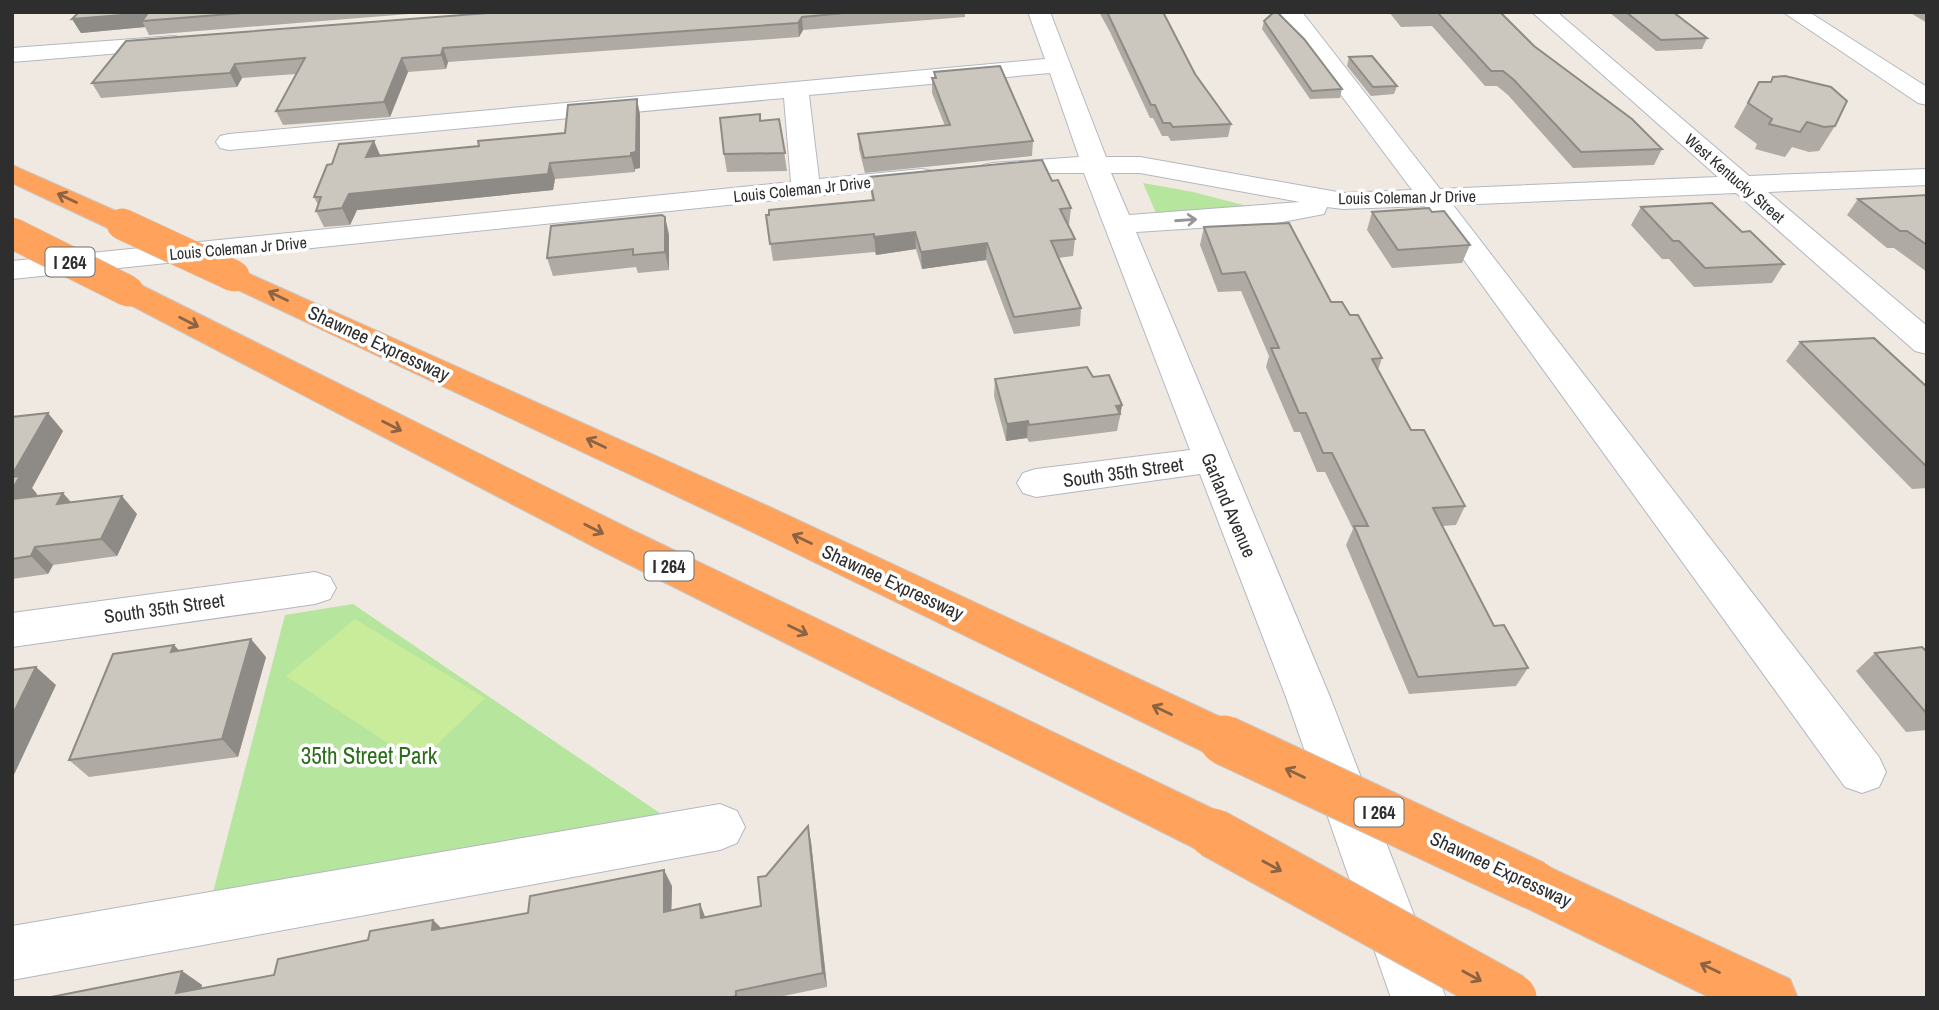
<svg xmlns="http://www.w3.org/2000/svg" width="1939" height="1010" font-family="'Archivo Narrow',sans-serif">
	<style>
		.green { fill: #b6e59e }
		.pitch { fill: #c9ec9a }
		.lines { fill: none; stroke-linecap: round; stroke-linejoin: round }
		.minor-casing { stroke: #b4b7c1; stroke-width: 2 }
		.highway-casing { stroke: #c9c9c9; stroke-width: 2 }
		.minor { fill: #fff; fill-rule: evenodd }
		.highway { fill: #ffa35c; fill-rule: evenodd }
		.highway-bridge-far1-casing { stroke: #c9c9c9; stroke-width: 32; stroke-linecap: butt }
		.highway-bridge-casing { stroke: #c9c9c9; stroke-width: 51; stroke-linecap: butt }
		.highway-bridge-far1 { stroke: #ffa35c; stroke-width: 31 }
		.highway-bridge { stroke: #ffa35c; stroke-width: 49 }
		.wall { fill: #afaba4 }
		.shaded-wall { fill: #8e8b86 }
		.building { fill: #cbc7bf; stroke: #8e8b86; stroke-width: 2 }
		.oneway { stroke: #8c6343 }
		.oneway2 { stroke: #969696 }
		.labels { text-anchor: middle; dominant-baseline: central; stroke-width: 7; stroke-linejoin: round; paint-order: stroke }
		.far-street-label { font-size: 16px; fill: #2e2e2e; stroke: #fff }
		.shield { fill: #fff; stroke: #6d6d6d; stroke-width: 2 }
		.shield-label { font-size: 18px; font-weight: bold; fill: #2e2e2e }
		.street-label { font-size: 19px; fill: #2e2e2e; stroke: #fff }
		.near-park-label { font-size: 23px; fill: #2c6e1b; stroke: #fff }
	</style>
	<rect width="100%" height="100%" fill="#efe9e1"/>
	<g class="green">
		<path d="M1143 183 1193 192 1247 206 1156 213Z"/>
		<path d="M353 604 667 818 211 900 285 615Z"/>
	</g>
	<path class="pitch" d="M355 619 485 698 418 763 286 676Z"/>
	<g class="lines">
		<defs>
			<g id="minor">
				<path d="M1028 12H1050L1106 157H1140L1343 193 1412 190 1279 12H1302L1440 189 1718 177 1532 12H1557L1749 176 1927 169V185L1768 192 1927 326V354L1915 351 1736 193 1453 205 1879 757 1886 772 1879 787 1862 793 1845 787 1425 206 1343 209 1327 207 1324 214 1277 223 1136 232 1330 697 1446 998H1391L1286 697 1200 474 1036 497 1023 493 1017 483 1023 473 1036 469 1190 450 1084 173H1051L993 179 983 177 979 171 983 165 993 163 1079 157 1050 73 809 95 819 179 922 169 932 171 936 177 932 183 922 185 12 279V261L791 182 784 98 229 150 220 148 216 142 220 136 229 134 1045 59ZM1111 173H1140L1300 202 1129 215Z"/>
				<path d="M1783 12H1809L1927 87V105L1918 103Z"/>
				<path d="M174 36 182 38 186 43 182 48 12 62V48Z"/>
				<path d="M315 572 330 577 336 588 330 599 315 604 12 647V613Z"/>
				<path d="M720 804 737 811 745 827 737 843 720 850 12 980V926Z"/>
			</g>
			<g id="highway">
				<path d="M12 165 132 218 137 224 132 230 122 233 112 230 12 183Z"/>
				<path d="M234 267 770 507 1240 726 1247 740 1240 754 1224 760 1208 754 742 527 223 283 219 276 223 269Z"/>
				<path d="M128 282 139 284 628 528 1230 817 1238 833 1230 849 1213 856 1196 849 600 550 117 298 112 291 117 284Z"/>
				<path d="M1534 860 1790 979 1798 998H1711L1516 903 1508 885 1516 867Z"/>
			</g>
		</defs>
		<use href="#minor" class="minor-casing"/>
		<use href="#highway" class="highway-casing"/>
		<use href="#minor" class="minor"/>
		<use href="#highway" class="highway"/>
		<defs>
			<g id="highway-bridge-far1">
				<path d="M122 224 234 276"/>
				<path d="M12 233 128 291"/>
			</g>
			<g id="highway-bridge">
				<path d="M1224 740 1534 885"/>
				<path d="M1213 833 1512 998"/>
			</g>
		</defs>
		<use href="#highway-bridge-far1" class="highway-bridge-far1-casing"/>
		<use href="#highway-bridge" class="highway-bridge-casing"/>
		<use href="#highway-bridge-far1" class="highway-bridge-far1"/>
		<use href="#highway-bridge" class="highway-bridge"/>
	</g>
	<g class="wall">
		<path d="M79 12H434L149 35 145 27 81 33 72 19Z"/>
		<path d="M501 12H965V17L803 30 799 37 448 62 446 69 408 72 390 117 283 125 276 111 296 74 242 78 237 87 101 98 92 83Z"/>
		<path d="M1099 12H1163L1195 74 1231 124 1228 137 1171 141 1168 136H1162L1153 118H1150L1110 32Z"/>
		<path d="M1389 12H1500L1534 46 1662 149 1654 165 1573 168 1508 95 1497 86H1485L1432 26 1401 27Z"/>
		<path d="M1609 12H1673L1707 38 1702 49 1656 51Z"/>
		<path d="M1909 12H1927V23Z"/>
		<path d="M1264 21 1342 89 1340 98 1310 99 1262 29Z"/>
		<path d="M1349 57 1397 86 1394 94 1371 96 1347 66Z"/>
		<path d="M934 72 1033 141 1032 156 865 173 859 149 858 134 945 126 932 93V78H934Z"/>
		<path d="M1759 82 1835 126 1819 151 1809 152 1792 147 1785 157 1755 149 1757 144 1734 127Z"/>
		<path d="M640 114V168L635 169V172L555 179 553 190 357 210 350 225 324 227 316 211 318 205 314 197 332 164 380 155 479 146 565 133Z"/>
		<path d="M760 114 761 121 779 119 787 171 727 172 724 154Z"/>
		<path d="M869 177 1052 181 1071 208 1069 225H1068L1075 239 1073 256 1058 258 1081 308 1080 326 1014 334 986 260 922 269 916 249 876 255 875 252 773 261 766 215 872 200Z"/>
		<path d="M1927 195V272L1894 248H1887L1847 215 1858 199Z"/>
		<path d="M1641 207 1742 232 1784 264 1772 283 1694 287 1669 259H1662L1631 225Z"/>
		<path d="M1372 212 1470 245 1462 263 1392 268 1367 230Z"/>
		<path d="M665 217 669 235V270L638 273 636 267 553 276 547 258Z"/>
		<path d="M1204 227 1331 302 1350 315 1382 358 1378 370 1411 430 1465 506 1456 525 1442 526 1494 626 1528 668 1516 686 1409 694 1346 545 1353 529 1325 472H1317L1300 432H1294L1266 367 1269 356 1241 291 1218 292 1200 245Z"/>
		<path d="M1800 342 1927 387V488L1912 489 1786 361Z"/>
		<path d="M1093 377 1122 405 1117 431 1029 442 1027 438 1006 441 994 396 995 379Z"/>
		<path d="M12 417 63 431 32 488 37 494 36 496 137 514 117 556 53 565 48 574 12 579Z"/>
		<path d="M180 651 266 657 238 757 89 777 69 760Z"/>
		<path d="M1927 652V730L1906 732 1856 671 1875 653Z"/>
		<path d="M811 842 827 987 774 998H46L182 971 202 985 201 988 274 975 368 940 433 920 441 928 528 913 672 886 671 910 706 917 761 906 766 876Z"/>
	</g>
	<g class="shaded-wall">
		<path d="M148 13 142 21 145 27 81 33 72 19Z"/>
		<path d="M802 17 803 30 799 37 798 23Z"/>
		<path d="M443 48 448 62 446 69 441 55Z"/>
		<path d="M402 58 408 72 390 117 384 102Z"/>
		<path d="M235 64 242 78 237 87 230 73Z"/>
		<path d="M637 99 640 114V168L635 169V172L631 156Z"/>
		<path d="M374 141 381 157H366Z"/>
		<path d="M550 163 555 179 553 190 357 210 350 225 342 208 349 194Z"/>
		<path d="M665 217 669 235V270L665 252Z"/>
		<path d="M915 232 916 249 876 255 874 237Z"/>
		<path d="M987 243 986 260 922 269 921 252Z"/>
		<path d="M1122 405 1119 422 1120 414 1116 406Z"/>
		<path d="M48 413 63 431 32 488 37 494 23 518 12 507V475Z"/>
		<path d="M1028 421 1027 438 1006 441 1007 424Z"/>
		<path d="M63 493 79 511 57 504Z"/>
		<path d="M122 496 137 514 117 556 101 539Z"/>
		<path d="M35 547 53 565 48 574 31 556Z"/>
		<path d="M251 639 266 657 238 757 222 739Z"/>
		<path d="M174 645 191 663 171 652Z"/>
		<path d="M36 667 56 685 12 779V716Z"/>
		<path d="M808 826 811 842 827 987 823 973Z"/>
		<path d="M664 870 672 886 671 927 664 912Z"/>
		<path d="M700 904 706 919 701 918Z"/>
		<path d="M433 920 447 934 432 930Z"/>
		<path d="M182 971 202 985 199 998 176 993Z"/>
	</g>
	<g class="building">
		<path d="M79 12H255L142 21 148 13 72 19Z"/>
		<path d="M501 12H855L802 17 798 23 443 48 441 55 402 58 384 102 276 111 305 58 235 64 230 73 92 83 126 41Z"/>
		<path d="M1107 12H1163L1195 74 1231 124 1173 127 1170 123H1163L1155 105H1151Z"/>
		<path d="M1274 12H1277L1304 39 1342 89 1312 91 1264 21Z"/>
		<path d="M1437 12H1500L1534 46 1632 119 1662 149 1581 152 1514 80 1503 71H1491Z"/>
		<path d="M1626 12H1673L1707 38 1661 40Z"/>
		<path d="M1372 56 1397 86 1373 87 1349 57Z"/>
		<path d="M1000 66 1033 141 864 158 858 134 950 125 932 78H936L934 72Z"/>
		<path d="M1785 76 1831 87 1847 101 1835 126 1824 127 1807 122 1800 132 1769 124 1772 119 1748 103 1759 82H1771L1773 77Z"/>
		<path d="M637 99 636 152 631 153V156L550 163 548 174 349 194 342 208 316 211 321 197H314L327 165 332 164 339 144 374 141 366 157 479 146 478 141 565 133 568 105Z"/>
		<path d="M760 114V121L779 119 785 153 724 154 720 118Z"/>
		<path d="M1042 160 1052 181 1058 180 1071 208 1060 209 1075 239 1051 241 1081 308 1014 317 987 243 921 252 915 232 874 237V234L770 244 766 215H769V210L874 200 869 177Z"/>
		<path d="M1927 195V245L1907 231H1900L1858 199Z"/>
		<path d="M1712 203 1742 232 1750 231 1784 264 1705 268 1679 241H1673L1641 207Z"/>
		<path d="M1429 208 1432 212 1444 211 1470 245 1398 250 1372 212Z"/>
		<path d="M662 215 665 217V252L633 255V249L547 258 551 226Z"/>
		<path d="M1289 223 1331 302H1342L1350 315H1358L1382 358 1372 359 1411 430H1424L1465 506 1433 508 1494 626 1504 625 1528 668 1418 677 1354 526H1368L1332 453H1323L1306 413H1299L1271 348H1279L1245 272 1222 274 1204 227Z"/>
		<path d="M1874 338 1927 387V467L1800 342Z"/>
		<path d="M1087 367 1093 377 1109 375 1122 405 1116 406 1120 414 1029 425 1028 421 1007 424 995 379Z"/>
		<path d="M48 413 12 475V417Z"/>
		<path d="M20 476 12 490V477Z"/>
		<path d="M63 493 57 504 122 496 101 539 35 547 31 556 12 559V499Z"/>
		<path d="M251 639 222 739 69 760 113 654 174 645 171 652Z"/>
		<path d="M1922 647 1927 652V714L1875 653Z"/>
		<path d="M36 667 12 716V670Z"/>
		<path d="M808 826 823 973 736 991V996L730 998H46L182 971 176 993 274 975 278 959 368 940 370 931 433 920 432 930 528 913 530 896 664 870V912L700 904 701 918 761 906 758 877 766 876Z"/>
	</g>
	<defs><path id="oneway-shaft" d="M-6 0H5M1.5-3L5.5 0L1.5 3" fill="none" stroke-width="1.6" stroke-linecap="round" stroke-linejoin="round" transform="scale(1.75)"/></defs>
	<g class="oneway">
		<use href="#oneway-shaft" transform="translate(67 198) rotate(-155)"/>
		<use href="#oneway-shaft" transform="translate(278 296) rotate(-155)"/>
		<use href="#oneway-shaft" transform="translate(189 322) rotate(27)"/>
		<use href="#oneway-shaft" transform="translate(392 426) rotate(27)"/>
		<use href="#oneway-shaft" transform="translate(596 443) rotate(-155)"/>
		<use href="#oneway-shaft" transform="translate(594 529) rotate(27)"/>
		<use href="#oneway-shaft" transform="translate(802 539) rotate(-155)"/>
		<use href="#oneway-shaft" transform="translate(798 630) rotate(26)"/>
		<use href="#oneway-shaft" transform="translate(1162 710) rotate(-155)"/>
		<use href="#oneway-shaft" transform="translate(1295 773) rotate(-155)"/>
		<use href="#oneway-shaft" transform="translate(1272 866) rotate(29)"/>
		<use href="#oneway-shaft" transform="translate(1710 968) rotate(-154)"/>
		<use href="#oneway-shaft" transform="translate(1472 976) rotate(29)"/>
	</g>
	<use class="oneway2" href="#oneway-shaft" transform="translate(1186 220) rotate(-4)"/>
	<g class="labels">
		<g class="far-street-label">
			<text transform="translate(1735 178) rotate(41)">West Kentucky Street</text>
			<text transform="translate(802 189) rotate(-6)">Louis Coleman Jr Drive</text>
			<text transform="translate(1407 197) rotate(-1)">Louis Coleman Jr Drive</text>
			<text transform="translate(238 248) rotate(-5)">Louis Coleman Jr Drive</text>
		</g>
		<g class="shield">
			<rect x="45.5" y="247.5" width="49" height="29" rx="5"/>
			<rect x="644.5" y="551.5" width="49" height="29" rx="5"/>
			<rect x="1354.5" y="797.5" width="49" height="29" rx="5"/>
		</g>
		<g class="shield-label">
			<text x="70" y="262">I 264</text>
			<text x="669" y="566">I 264</text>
			<text x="1379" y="812">I 264</text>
		</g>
		<g class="street-label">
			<text transform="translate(379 343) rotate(25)">Shawnee Expressway</text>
			<text transform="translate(1123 472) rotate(-8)">South 35th Street</text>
			<text transform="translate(1229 505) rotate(67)">Garland Avenue</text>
			<text transform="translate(893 582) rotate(25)">Shawnee Expressway</text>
			<text transform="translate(164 608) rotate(-8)">South 35th Street</text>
			<text transform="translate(1501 869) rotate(25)">Shawnee Expressway</text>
		</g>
		<g class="near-park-label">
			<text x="369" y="755">35th Street Park</text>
		</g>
	</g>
	<rect width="1939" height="1010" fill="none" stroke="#2e2e2e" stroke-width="28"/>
</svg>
